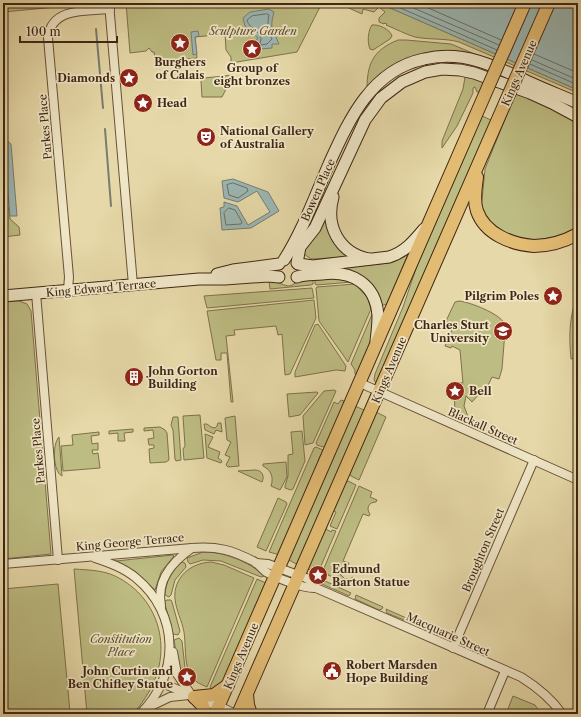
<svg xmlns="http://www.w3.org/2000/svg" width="581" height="717" font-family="'Libre Caslon Text',serif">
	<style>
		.green { fill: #bdbc82; stroke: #7e714b }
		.water { fill: #9bb7b3; stroke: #777d73 }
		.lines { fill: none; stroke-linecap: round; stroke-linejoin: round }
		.shore { stroke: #6e6e64; stroke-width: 1 }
		.stream { stroke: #777d73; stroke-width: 2 }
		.minor-casing { stroke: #6a5239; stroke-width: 10 }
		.tertiary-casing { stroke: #6a5239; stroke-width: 12 }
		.secondary-casing { stroke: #402614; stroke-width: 13 }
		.primary-casing { stroke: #402614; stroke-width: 14 }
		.minor { stroke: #efe6c6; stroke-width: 8 }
		.tertiary { stroke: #efe6c6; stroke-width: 10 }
		.secondary { stroke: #efe6c6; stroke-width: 11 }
		.primary { stroke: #e3bc74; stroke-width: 12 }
		.primary-bridge-casing { stroke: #402614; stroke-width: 14; stroke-linecap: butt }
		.primary-bridge { stroke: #e3bc74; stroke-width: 12 }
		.labels { text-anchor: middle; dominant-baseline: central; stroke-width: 3.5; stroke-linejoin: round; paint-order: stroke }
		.park-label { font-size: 11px; font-style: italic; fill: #5f4c30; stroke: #efe6c6 }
		.poi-label { font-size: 11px; font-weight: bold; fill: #402614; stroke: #efe6c6; text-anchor: start }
		.street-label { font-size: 11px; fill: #402614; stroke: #efe6c6 }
	</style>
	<rect width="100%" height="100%" fill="#e6d8a8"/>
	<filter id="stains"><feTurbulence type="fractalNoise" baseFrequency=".005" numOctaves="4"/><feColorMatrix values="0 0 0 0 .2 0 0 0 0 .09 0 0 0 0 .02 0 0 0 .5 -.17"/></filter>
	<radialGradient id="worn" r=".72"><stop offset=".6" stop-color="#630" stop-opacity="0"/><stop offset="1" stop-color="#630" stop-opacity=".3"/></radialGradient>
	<g class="green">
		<path d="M3 3H99L3 12Z"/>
		<path d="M126 3H322L297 52 231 63V57L226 50 225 34 195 37 197 58 155 61 154 52H152L149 48 146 51 130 53Z"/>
		<path d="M338 3H379L578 90V93L459 42C445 38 430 40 415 37 405 34 396 29 386 25L387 24 384 23V24L379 22V18L385 12 379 7 374 12 363 9 362 14Z"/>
		<path d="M372 25C378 24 390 29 392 36L390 39 373 50 370 49C367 43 368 30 372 25Z"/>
		<path d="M398 40H406L451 44 491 61 439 54 367 89C367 64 373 50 398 40Z"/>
		<path d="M234 75 235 82 230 81 222 97H202L201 81 204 78Z"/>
		<path d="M466 76 484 82 480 92H477L475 87 473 88V93L457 126 442 148V141L463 89 465 77Z"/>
		<path d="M517 93 578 120V228C553 240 523 247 498 229 495 227 491 225 489 222 485 217 483 211 480 205L482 200 485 169 511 104Z"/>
		<path d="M480 115 493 121 376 383 374 380 375 374 403 307 422 251Z"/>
		<path d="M3 163 7 208H9L10 219 19 227 20 235 3 237Z"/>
		<path d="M325 216 349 257 311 259 304 254 303 248Z"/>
		<path d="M408 254 387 304 380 306 355 272 343 268 389 263 400 259Z"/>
		<path d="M338 278 352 282 317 285 315 284V280Z"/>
		<path d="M313 279V284L311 285 270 289 269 281C276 281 282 285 288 286 293 286 295 282 300 280 304 279 309 279 313 279Z"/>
		<path d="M355 284 367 297 371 309 348 362 319 321 316 288 317 287Z"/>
		<path d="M312 288 314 298 207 308 204 296Z"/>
		<path d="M578 298V366L577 358 571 359C569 338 569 319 576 299Z"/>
		<path d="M314 300 316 318 290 374 285 375 282 334 278 335 276 326 234 330 235 335 226 336 233 402H231L227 353H221V360H216L207 311Z"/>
		<path d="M19 301 27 304 31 311 51 554 3 559V302Z"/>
		<path d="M459 301C470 302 500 314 504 323L501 325V329L505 331 502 369 499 379 492 377 484 394 480 393 472 402 466 396 464 406 469 419 455 413 454 383H463L460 350 452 346 451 348 445 346 454 325 446 321 455 302Z"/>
		<path d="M373 312 374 328 365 361 357 374H355V370L351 364Z"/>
		<path d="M318 324 346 366 345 371 336 370 295 377V372L315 325Z"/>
		<path d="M324 391 334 390 336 391 313 443 305 445 303 416Z"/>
		<path d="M317 392 318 393 300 415 289 417 287 394Z"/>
		<path d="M341 400 344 401 343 403 345 404 327 448 317 445 316 443 334 402 338 404Z"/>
		<path d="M355 406 366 411 298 565 289 560V558Z"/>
		<path d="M376 412 386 417 359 480 351 476 349 473Z"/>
		<path d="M200 415 204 458 184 460 183 449 185 446 183 416Z"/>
		<path d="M235 416 239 466 228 467 226 465 230 457 225 455 231 442 227 440 225 418Z"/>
		<path d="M173 417H178L181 460 176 461 175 459 173 430 171 425Z"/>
		<path d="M218 423H221L222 432 216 430 214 434 205 430 204 424H207L211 427 215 428 217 426Z"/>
		<path d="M160 427 165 430 167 433 169 460 166 462 150 463 149 449 154 448V445H149L148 439 154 438 153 430 144 431V428Z"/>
		<path d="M133 429V432L124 433 125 441H118V433L109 434V431Z"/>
		<path d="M302 431 305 461 293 489 291 490 285 488V486L288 476V455L293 454 291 432Z"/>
		<path d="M99 432V435L91 436 92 444 98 443V450H92L93 454 98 453 100 468 63 471 61 446 73 445 72 435Z"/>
		<path d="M205 434 213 437 208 447 220 452 218 458 222 461 221 463 207 458Z"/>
		<path d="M59 437 62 476C53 472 52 444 59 437Z"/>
		<path d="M316 447 323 450 318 461 319 462 280 555 269 552 314 448Z"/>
		<path d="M286 462 287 477 280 490 271 486C274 477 271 470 263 466V464Z"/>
		<path d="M255 470C262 470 265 476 262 482L238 471Z"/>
		<path d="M348 481 356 485 337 529 330 526 336 512 332 510 346 482Z"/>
		<path d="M359 486 372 492 370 497 377 500 376 502C368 502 366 509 370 514L369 516 363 514 343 561 349 563 348 565 342 567 340 574 345 579H350L353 577 354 578 351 586 328 575V574L323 572 325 569 324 568Z"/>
		<path d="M278 498 286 502 287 504 266 551 257 547Z"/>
		<path d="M325 526 327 527 326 529 331 532 332 530 336 531 318 573 308 569V566Z"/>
		<path d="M203 552C221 551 251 562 264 576L261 577 221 561 203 560 190 564 188 562 187 558Z"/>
		<path d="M173 555 174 556 161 572 155 590 137 573 116 561Z"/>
		<path d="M181 562 185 563 186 567 175 580 171 595 169 597 165 595C166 581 171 571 181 562Z"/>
		<path d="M211 562 224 565 254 578 207 687C200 684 193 681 190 674 184 664 186 644 184 632 182 621 176 610 175 599 173 578 190 563 211 562Z"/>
		<path d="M74 569C88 570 102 570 115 576 161 598 174 653 147 695 143 701 137 712 129 714 120 716 97 714 87 714Z"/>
		<path d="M310 574 351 593 349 596 315 581 312 579Z"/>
		<path d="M257 579 266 583 224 682 212 690 210 687Z"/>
		<path d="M58 584 70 712 51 714H3V589Z"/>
		<path d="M356 595 383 607 382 609 379 610 355 599Z"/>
		<path d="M167 600H171L172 602 180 631 178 635 173 634 165 604V601Z"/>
		<path d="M386 609 413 621H417L416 625 387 613Z"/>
		<path d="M179 638 182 641 185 668 182 670 179 669 174 640Z"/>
		<path d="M513 696 535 705 541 714H506Z"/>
	</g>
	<g class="water">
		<path d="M379 3H578V90Z"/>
		<path d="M269 9 274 12C269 30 273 29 279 44H272V48L261 49 256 51 253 44 258 38 245 26 243 18 250 12Z"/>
		<path d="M198 31 199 36 195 37 197 54 193 55 191 32Z"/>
		<path d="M3 139H5L11 144 17 216H10Z"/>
		<path d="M233 179 268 192 279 211 251 228 222 230 220 208 224 207V202L237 206 248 225 270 212 257 191 238 202 224 198 222 181Z"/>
	</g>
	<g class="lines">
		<g class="shore">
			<path d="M389 3 497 50"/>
			<path d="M402 3 499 45"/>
			<path d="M417 3 501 40"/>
			<path d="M267 14 269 15C267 25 268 30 272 39L267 44 261 45 260 43C265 32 249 30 247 20L252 16Z"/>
			<path d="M534 54 578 73"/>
			<path d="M532 60 578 80"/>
			<path d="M530 64 578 85"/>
			<path d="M233 183 247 188 248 191 238 198 229 195 227 185Z"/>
			<path d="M229 208 235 210 242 222 241 224 226 225 224 213Z"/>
		</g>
		<g class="stream">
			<path d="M96 29 103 108"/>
			<path d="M105 129 111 206"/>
		</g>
		<defs>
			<g id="minor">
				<path d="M109 3 133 285"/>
				<path d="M68 290 69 277 48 38C51 7 87 11 110 9"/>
				<path d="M36 293 58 560"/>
				<path d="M360 383 578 480"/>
				<path d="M95 558C110 563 124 568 136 578 180 614 180 675 140 714"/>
				<path d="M256 563 268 564 306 578 311 581 316 588"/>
				<path d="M3 564 192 548C218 546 232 550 255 562 259 565 262 569 266 572 277 578 304 589 316 588L521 677C537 687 551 698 562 714"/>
				<path d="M161 606C156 580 172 562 192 548"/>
				<path d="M453 648 534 460"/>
				<path d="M173 652 177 674 190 693"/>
				<path d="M162 683 219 707"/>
				<path d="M149 707 170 697 189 695"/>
				<path d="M487 714 505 671"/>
			</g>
			<path id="tertiary" d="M219 707 233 714"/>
			<g id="secondary">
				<path d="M333 197C325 226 339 253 369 259"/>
				<path d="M284 260C303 230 315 196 329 164 349 120 371 70 424 59 441 55 461 56 478 61 496 66 514 75 531 83 546 90 562 96 578 103"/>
				<path d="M297 263 300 247 315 228 365 120 381 98 402 82 425 72 442 69 460 70 474 73 530 93 552 103 578 117"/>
				<path d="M298 264 313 266 389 257C405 252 414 241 424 229"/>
				<path d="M217 274 233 270 279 264"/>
				<path d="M297 277C305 274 313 275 322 274 352 270 376 284 378 316 378 324 377 333 376 341"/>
				<path d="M3 296 199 279H225L268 276 279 277"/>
			</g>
			<g id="primary">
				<path d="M477 177C476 187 473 200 477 211 485 234 511 244 534 246 549 246 565 241 578 234"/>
				<path d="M247 694 248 705 251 714"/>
				<path d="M194 697 214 695 228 685"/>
				<path d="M194 697 203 706 206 714"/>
				<path d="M215 714 489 85"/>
				<path d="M238 714 509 94"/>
			</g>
		</defs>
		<use href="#minor" class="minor-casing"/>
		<use href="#tertiary" class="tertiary-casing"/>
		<use href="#secondary" class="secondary-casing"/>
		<use href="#primary" class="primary-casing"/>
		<use href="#minor" class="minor"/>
		<use href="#tertiary" class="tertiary"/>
		<use href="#secondary" class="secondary"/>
		<use href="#primary" class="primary"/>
		<defs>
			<g id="primary-bridge">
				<path d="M489 85 525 3"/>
				<path d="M509 94 549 3"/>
			</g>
		</defs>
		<use href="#primary-bridge" class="primary-bridge-casing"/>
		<use href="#primary-bridge" class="primary-bridge"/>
	</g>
	<defs>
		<symbol id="sight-disc" viewBox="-11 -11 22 22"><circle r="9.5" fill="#8f2418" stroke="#efe6c6"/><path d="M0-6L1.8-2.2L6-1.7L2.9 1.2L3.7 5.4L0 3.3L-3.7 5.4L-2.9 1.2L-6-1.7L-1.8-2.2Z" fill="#fff"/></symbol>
		<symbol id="theatre-disc" viewBox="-11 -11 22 22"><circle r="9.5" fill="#8f2418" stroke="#efe6c6"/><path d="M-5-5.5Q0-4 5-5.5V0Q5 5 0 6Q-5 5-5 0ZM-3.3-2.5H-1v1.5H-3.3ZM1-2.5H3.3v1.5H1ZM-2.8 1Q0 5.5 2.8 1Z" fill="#fff"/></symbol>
		<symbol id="university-disc" viewBox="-11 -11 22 22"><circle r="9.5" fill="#8f2418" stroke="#efe6c6"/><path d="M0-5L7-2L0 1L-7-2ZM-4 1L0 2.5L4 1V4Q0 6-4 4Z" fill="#fff"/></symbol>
		<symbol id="building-disc" viewBox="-11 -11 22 22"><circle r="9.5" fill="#8f2418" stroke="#efe6c6"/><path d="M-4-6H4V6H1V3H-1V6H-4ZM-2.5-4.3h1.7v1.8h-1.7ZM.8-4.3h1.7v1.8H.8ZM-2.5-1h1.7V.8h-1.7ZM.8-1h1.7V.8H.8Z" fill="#fff"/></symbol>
		<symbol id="civic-disc" viewBox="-11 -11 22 22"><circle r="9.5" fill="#8f2418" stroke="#efe6c6"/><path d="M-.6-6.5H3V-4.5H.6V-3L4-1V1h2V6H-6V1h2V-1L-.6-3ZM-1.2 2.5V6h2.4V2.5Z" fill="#fff"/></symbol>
	</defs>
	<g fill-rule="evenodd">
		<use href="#sight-disc" x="169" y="32" width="22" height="22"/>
		<use href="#sight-disc" x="241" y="38" width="22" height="22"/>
		<use href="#sight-disc" x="118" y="67" width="22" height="22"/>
		<use href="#sight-disc" x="132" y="92" width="22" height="22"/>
		<use href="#theatre-disc" x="195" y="126" width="22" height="22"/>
		<use href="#sight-disc" x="542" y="285" width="22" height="22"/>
		<use href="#university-disc" x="492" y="320" width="22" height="22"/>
		<use href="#building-disc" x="123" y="366" width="22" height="22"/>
		<use href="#sight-disc" x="444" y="380" width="22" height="22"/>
		<use href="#sight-disc" x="307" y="564" width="22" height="22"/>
		<use href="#civic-disc" x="321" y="660" width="22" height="22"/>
		<use href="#sight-disc" x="176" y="666" width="22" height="22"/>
	</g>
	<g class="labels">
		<g class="park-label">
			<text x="253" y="31">Sculpture Garden</text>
			<text x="121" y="639">Constitution<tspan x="121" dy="13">Place</tspan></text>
		</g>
		<g class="poi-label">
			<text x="180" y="62" text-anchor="middle">Burghers<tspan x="180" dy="13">of Calais</tspan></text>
			<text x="252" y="68" text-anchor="middle">Group of<tspan x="252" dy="13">eight bronzes</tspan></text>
			<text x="115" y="78" text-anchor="end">Diamonds</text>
			<text x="157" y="103">Head</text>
			<text x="220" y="131">National Gallery<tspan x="220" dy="13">of Australia</tspan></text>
			<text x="539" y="296" text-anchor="end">Pilgrim Poles</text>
			<text x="489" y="325" text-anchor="end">Charles Sturt<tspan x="489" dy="13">University</tspan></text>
			<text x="148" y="371">John Gorton<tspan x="148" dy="13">Building</tspan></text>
			<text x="469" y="391">Bell</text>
			<text x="332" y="569">Edmund<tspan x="332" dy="13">Barton Statue</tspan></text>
			<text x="346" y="665">Robert Marsden<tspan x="346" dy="13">Hope Building</tspan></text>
			<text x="173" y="671" text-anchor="end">John Curtin and<tspan x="173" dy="13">Ben Chifley Statue</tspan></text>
		</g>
		<g class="street-label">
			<text transform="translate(519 73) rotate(-66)">Kings Avenue</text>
			<text transform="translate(45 127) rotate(-95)">Parkes Place</text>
			<text transform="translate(318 190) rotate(-66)">Bowen Place</text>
			<text transform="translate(101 288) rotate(-5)">King Edward Terrace</text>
			<text transform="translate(389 370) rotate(-67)">Kings Avenue</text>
			<text transform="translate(483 426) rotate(24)">Blackall Street</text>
			<text transform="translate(38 451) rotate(-95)">Parkes Place</text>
			<text transform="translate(130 542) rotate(-5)">King George Terrace</text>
			<text transform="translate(483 550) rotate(-67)">Broughton Street</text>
			<text transform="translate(448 634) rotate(24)">Macquarie Street</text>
			<text transform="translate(241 656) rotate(-67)">Kings Avenue</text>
		</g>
	</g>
	<rect width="581" height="717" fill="none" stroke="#e6d8a8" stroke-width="16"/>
	<rect x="4" y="4" width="573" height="709" fill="none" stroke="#402614" stroke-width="2"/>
	<rect x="8" y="8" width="565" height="701" fill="none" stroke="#402614"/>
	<path d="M20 36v6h97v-6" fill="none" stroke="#402614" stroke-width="2"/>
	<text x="26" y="36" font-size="12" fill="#402614" stroke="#efe6c6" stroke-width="3" paint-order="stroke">100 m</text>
	<rect width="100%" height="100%" filter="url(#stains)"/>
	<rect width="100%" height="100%" fill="url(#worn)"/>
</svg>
